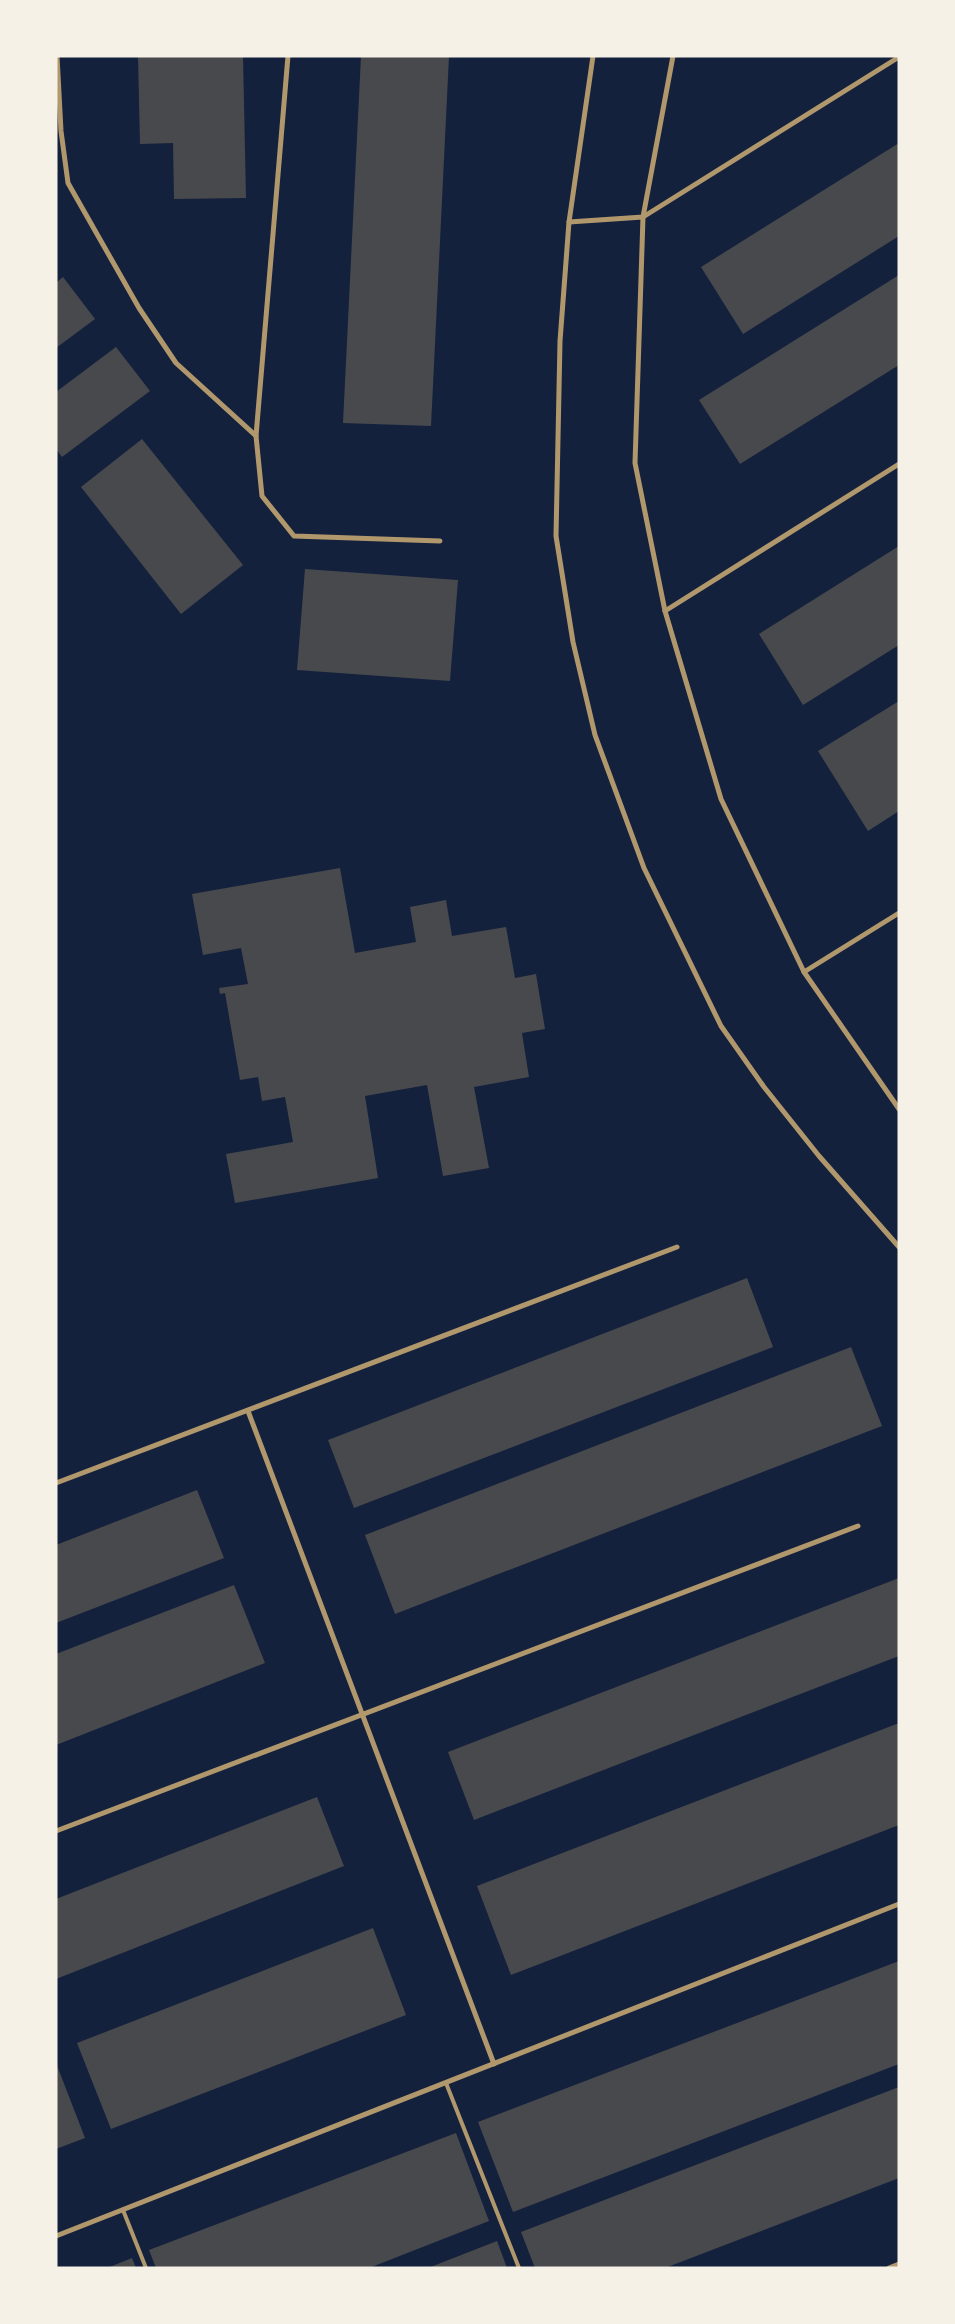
<svg xmlns="http://www.w3.org/2000/svg" width="955" height="2324" font-family="Quicksand,sans-serif">
	<style>
		.building { fill: #48494c }
		.lines { fill: none; stroke-linecap: round; stroke-linejoin: round }
		.service { stroke: #b1986c; stroke-width: 4 }
		.minor { stroke: #b1986c; stroke-width: 5 }
	</style>
	<rect width="100%" height="100%" fill="#14213d"/>
	<g class="building">
		<path d="M138 56H243L246 198 174 199 173 143 140 144Z"/>
		<path d="M361 56H449L431 426 343 423Z"/>
		<path d="M899 143V236L743 334 701 267Z"/>
		<path d="M899 275V365L740 464 699 400Z"/>
		<path d="M63 277 95 319 56 348V283Z"/>
		<path d="M116 347 150 391 62 457 56 449V392Z"/>
		<path d="M142 439 243 565 181 614 81 487Z"/>
		<path d="M899 546V645L803 705 759 634Z"/>
		<path d="M305 569 458 580 450 681 297 670Z"/>
		<path d="M899 701V811L868 831 818 751Z"/>
		<path d="M340 868 355 953 416 942 410 907 446 900 452 936 506 927 515 978 536 974 545 1029 522 1033 529 1077 474 1087 489 1168 443 1176 427 1085 365 1096 378 1178 235 1203 226 1154 293 1142 285 1097 262 1101 258 1077 240 1080 225 993 220 994 219 988 248 984 241 948 203 955 192 894Z"/>
		<path d="M747 1278 773 1347 354 1508 328 1440Z"/>
		<path d="M851 1347 882 1426 395 1614 365 1535Z"/>
		<path d="M197 1490 224 1558 56 1623V1545Z"/>
		<path d="M899 1578V1656L474 1820 448 1752Z"/>
		<path d="M234 1585 265 1663 56 1745V1654Z"/>
		<path d="M899 1723V1825L511 1975 477 1886Z"/>
		<path d="M317 1797 344 1866 56 1979V1899Z"/>
		<path d="M373 1928 406 2015 111 2129 77 2043Z"/>
		<path d="M899 1961V2064L513 2212 478 2122Z"/>
		<path d="M56 2063 85 2138 56 2149Z"/>
		<path d="M899 2087V2178L665 2268H535L521 2232Z"/>
		<path d="M456 2133 489 2221 369 2268H156L149 2250Z"/>
		<path d="M497 2241 507 2268H428Z"/>
		<path d="M132 2258 136 2268H107Z"/>
	</g>
	<g class="lines">
		<g class="service">
			<path d="M446 2083 519 2268"/>
			<path d="M123 2210 146 2268"/>
		</g>
		<g class="minor">
			<path d="M57 56 61 131 68 183 139 308 176 363 256 436"/>
			<path d="M288 56 256 436 262 496 294 536 440 541"/>
			<path d="M593 56 569 222 560 341 556 536 573 642 595 735 644 868 721 1026 764 1087 819 1156 899 1247"/>
			<path d="M673 56 643 217 635 463 665 611 721 799 804 972 899 1109"/>
			<path d="M569 222 643 217 899 57"/>
			<path d="M665 611 899 464"/>
			<path d="M804 972 899 913"/>
			<path d="M248 1411 494 2064"/>
			<path d="M56 1483 677 1247"/>
			<path d="M56 1831 858 1526"/>
			<path d="M56 2236 899 1904"/>
			<path d="M889 2268 899 2264"/>
		</g>
	</g>
	<rect width="955" height="2324" fill="none" stroke="#f6f1e7" stroke-width="115"/>
</svg>
